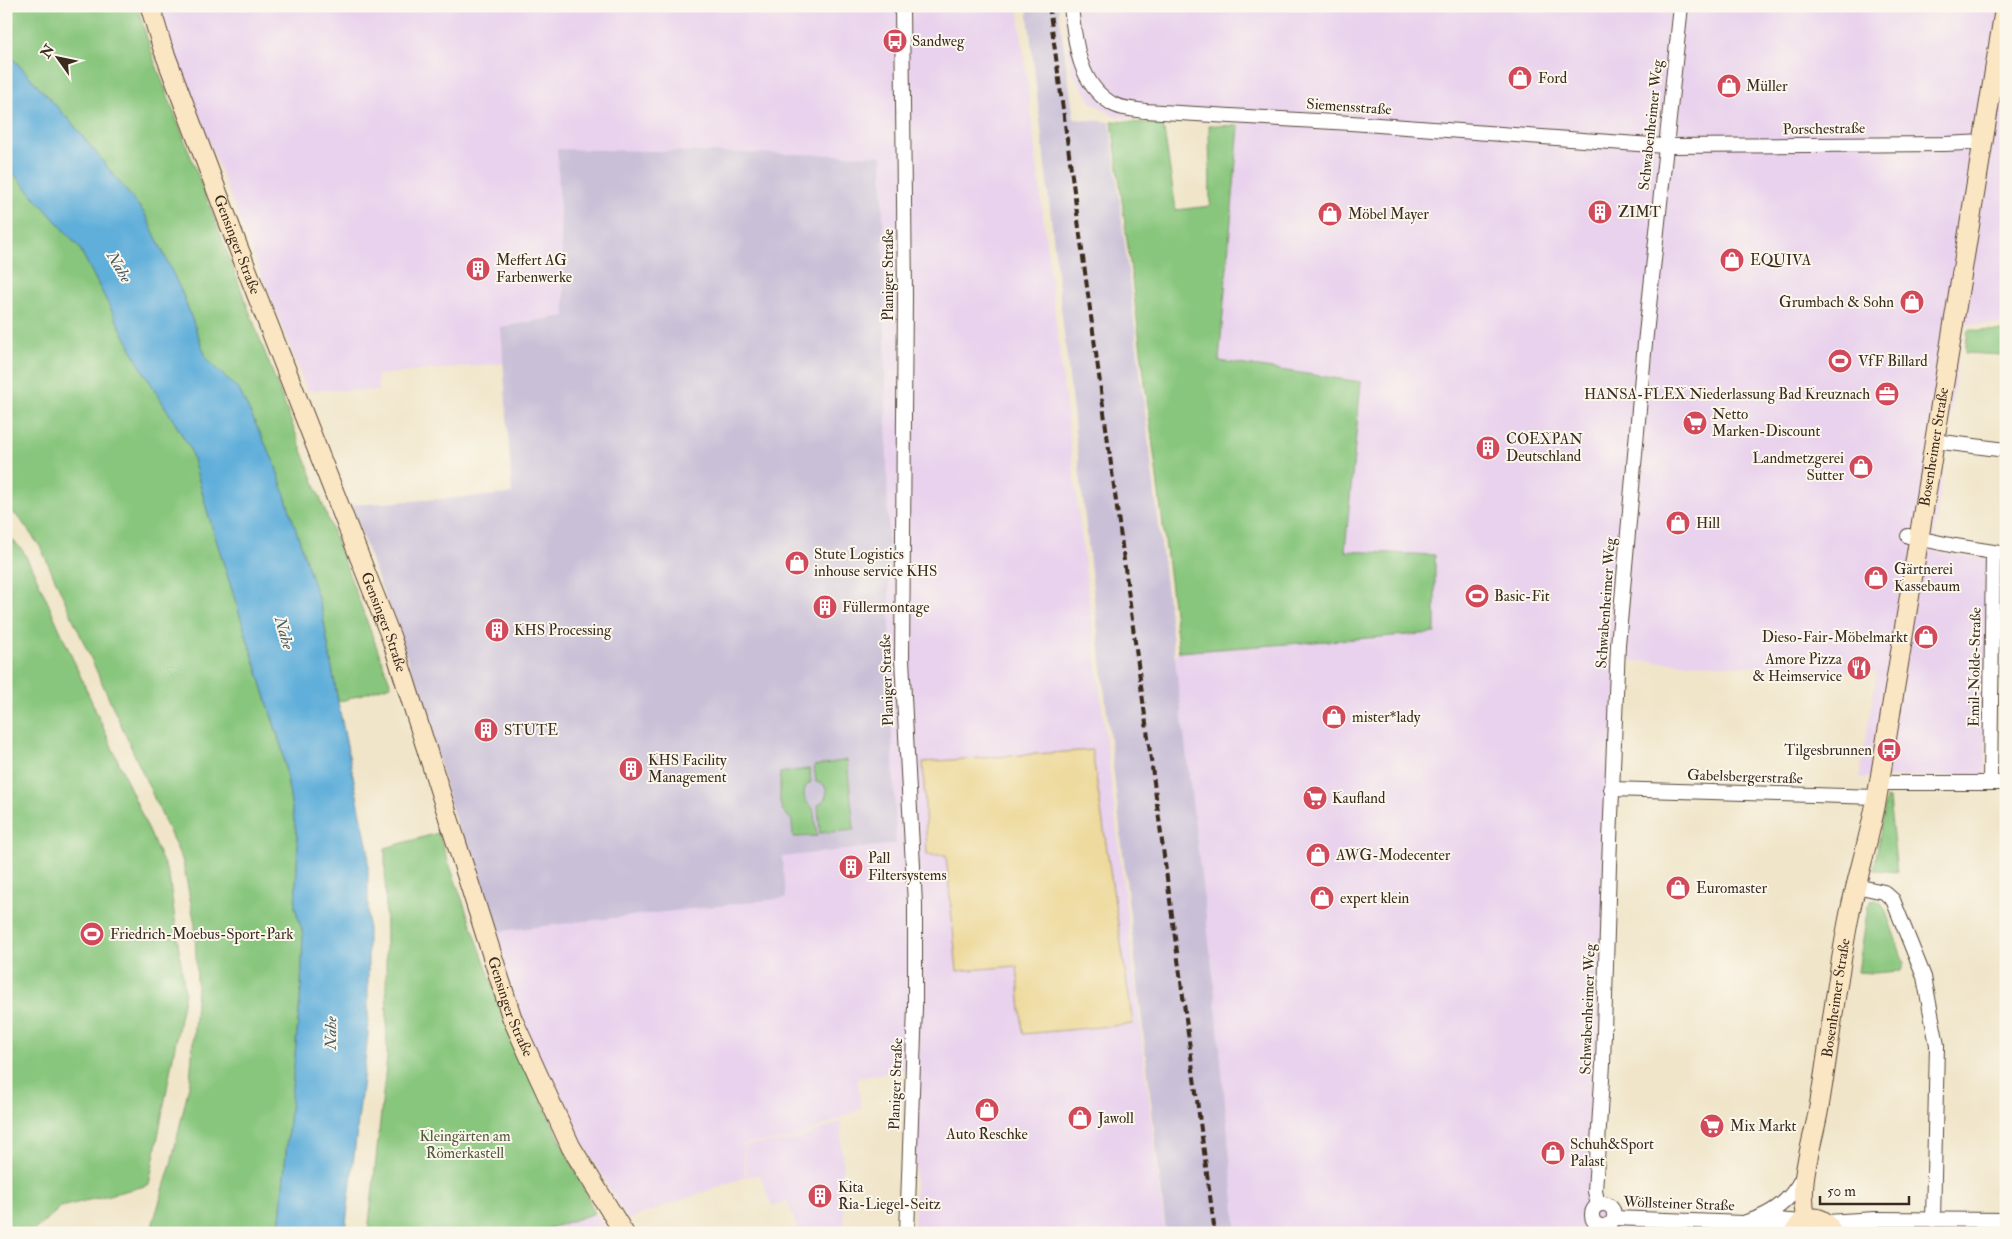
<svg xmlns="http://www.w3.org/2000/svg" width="2012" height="1239" font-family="'IM FELL Double Pica',serif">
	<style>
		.built { fill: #e9d2ed }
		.industrial { fill: #c9bfd7 }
		.green { fill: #88c67d; stroke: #62784e }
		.sand { fill: #eeda9e; stroke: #94825e }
		.water { fill: #60afda; stroke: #4e6c7c }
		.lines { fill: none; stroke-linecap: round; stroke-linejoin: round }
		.street-casing { stroke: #564638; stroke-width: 16 }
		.secondary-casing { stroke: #564638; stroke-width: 21 }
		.street { stroke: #fff; stroke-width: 14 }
		.secondary { stroke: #fbe6c4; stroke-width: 19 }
		.rail { stroke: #3b2a1e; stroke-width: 4; stroke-dasharray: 8 4; stroke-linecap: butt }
		.labels { text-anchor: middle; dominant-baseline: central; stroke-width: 4; stroke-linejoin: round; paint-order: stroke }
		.poi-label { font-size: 15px; fill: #3b2a1e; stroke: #fbf7ec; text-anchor: start }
		.street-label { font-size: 15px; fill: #3b2a1e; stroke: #fbf7ec }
		.park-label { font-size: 15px; fill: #52593a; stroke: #fbf7ec }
		.water-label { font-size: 16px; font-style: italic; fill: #485960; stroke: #fbf7ec }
	</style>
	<rect width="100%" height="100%" fill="#fbf7ec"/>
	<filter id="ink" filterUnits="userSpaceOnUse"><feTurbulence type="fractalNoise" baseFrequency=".02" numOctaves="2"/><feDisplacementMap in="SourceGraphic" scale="10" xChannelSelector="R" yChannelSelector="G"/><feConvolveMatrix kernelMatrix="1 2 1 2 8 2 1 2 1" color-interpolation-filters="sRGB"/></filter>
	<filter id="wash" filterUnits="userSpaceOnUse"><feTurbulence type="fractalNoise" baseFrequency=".0096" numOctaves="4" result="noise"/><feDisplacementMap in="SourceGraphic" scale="20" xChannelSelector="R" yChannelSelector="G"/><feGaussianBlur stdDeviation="1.12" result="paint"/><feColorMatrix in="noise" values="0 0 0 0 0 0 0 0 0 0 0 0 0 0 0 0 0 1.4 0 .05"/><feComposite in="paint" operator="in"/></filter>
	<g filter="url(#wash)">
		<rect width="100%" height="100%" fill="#f0e5c9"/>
		<g class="built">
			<path d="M158 6H1018L1165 1233H914L918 1071H898L857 1078 861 1109 796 1138 743 1144 745 1177 627 1220 558 1098 517 1011 449 800 423 701 351 505 512 494 505 363 377 375 378 391 307 390 165 31Z"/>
			<path d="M1063 6H2006V324H1963L1932 551 1990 560 1985 775 1859 778 1877 672 1618 660 1595 1191 1604 1204 1612 1208 1614 1214 1728 1223 1726 1233H1237L1213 974 1174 655 1179 652 1434 633 1435 555 1345 551 1360 382 1219 362 1239 123 1116 117 1091 102 1071 70Z"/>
			<path d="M841 1121 844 1221 849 1233H799L787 1201 772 1206 760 1174 747 1177 744 1145 796 1140Z"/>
			<path d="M595 1213 611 1233H536Z"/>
			<path d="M2006 1220V1233H1836L1875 1227 1894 1221Z"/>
		</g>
		<g class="industrial">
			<path d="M1027 6H1058L1074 119 1110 122 1213 974 1237 1233H1166Z"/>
			<path d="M557 149 882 156 891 702 896 844 782 857 786 898 492 932 449 800 423 701 351 505 512 494 501 327 565 316Z"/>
		</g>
		<g class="green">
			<path d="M6 6H137L153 57 391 685 338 702 322 611 275 464 239 390 207 360 183 295 145 214 72 123 6 51Z"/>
			<path d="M1112 121 1163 124 1176 210 1210 206 1209 125 1239 126 1219 361 1361 382 1345 551 1435 555V633L1179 652Z"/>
			<path d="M6 165 79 247 138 362 190 448 209 517 282 750 298 844 295 907 303 934 301 989 280 1220 276 1233H150L171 1164 190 1081 197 988 195 925 183 862 41 548 20 519 6 507Z"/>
			<path d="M1968 330 2005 331 2003 355 1965 353Z"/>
			<path d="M6 532 23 551 36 576 169 876 185 992 149 1185 61 1207 31 1233H6Z"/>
			<path d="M847 760 854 830 820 833 818 805C826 800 830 792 823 784L816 782 814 766Z"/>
			<path d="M809 769 811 782 806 786C802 795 804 802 813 808L817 836 793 837 792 821 783 811 780 803V773Z"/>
			<path d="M1886 798 1889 799 1897 872 1874 870Z"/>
			<path d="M438 833 513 1040 595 1213 536 1233H368L387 1057 385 848Z"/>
			<path d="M1876 900 1881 903 1885 909 1904 963 1901 971 1873 973 1858 972 1868 906 1871 901Z"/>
		</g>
		<path class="sand" d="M1092 750 1133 1024 1023 1034 1017 966 957 971 946 855H927L923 762Z"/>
		<path class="water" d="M6 51 72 123 145 214 183 295 207 360 239 390 275 464 322 611 338 702 368 849V1035L345 1233H276L280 1219 301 989 303 934 295 907 298 844 282 749 209 517 190 448 138 362 79 247 6 165Z"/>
	</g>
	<g filter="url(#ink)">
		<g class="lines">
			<defs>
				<g id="street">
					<path d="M902 6 905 296 902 659 915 904V1007L907 1233"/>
					<path d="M1071 6C1075 41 1078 83 1111 103 1120 109 1134 109 1145 111L1351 123 1665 146 1945 144 1984 142"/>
					<path d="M1934 441 2006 450"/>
					<path d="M1908 536 1955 546 2006 554"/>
					<path d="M1879 783H2006"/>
					<path d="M1990 783 1993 553"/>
					<path d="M1611 789 1877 797"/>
					<path d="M1856 886 1884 892 1893 900 1924 977 1937 1045 1933 1220"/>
					<circle cx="1603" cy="1215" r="11"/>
					<path d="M1598 1205 1595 1191 1603 1064 1609 865 1618 645 1644 353 1681 6"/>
					<path d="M1614 1218 1743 1223 1773 1226 1789 1233"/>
					<path d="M1767 1219 1801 1222"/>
					<path d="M1746 1222C1772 1215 1791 1201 1803 1176"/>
					<path d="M1827 1222 1875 1219 2006 1220"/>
					<path d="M1845 1233 1872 1224"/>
				</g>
				<g id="secondary">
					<path id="s1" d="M150 6 162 46 238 247 392 640 512 1018 571 1147 624 1233"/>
					<path id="s2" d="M1806 1219C1797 1180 1813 1145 1819 1107 1830 1042 1837 976 1850 912 1858 874 1870 836 1877 797L2005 6"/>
					<path d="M1795 1233C1801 1213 1826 1213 1832 1233"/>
				</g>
			</defs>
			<use href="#street" class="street-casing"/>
			<use href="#secondary" class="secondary-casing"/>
			<use href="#street" class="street"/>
			<use href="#secondary" class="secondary"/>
			<path class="rail" d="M1049 6 1215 1233"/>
		</g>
	</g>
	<defs>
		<symbol id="bus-disc" viewBox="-11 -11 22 22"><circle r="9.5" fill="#d1495b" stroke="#fbf7ec"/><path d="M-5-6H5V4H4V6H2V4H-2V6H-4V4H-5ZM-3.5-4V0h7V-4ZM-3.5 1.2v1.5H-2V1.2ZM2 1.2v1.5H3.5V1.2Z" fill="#fff"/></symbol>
		<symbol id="shop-disc" viewBox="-11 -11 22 22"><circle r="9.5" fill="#d1495b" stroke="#fbf7ec"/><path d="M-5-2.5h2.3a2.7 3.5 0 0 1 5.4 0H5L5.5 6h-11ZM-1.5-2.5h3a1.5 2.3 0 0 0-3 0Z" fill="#fff"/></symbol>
		<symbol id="building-disc" viewBox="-11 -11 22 22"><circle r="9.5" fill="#d1495b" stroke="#fbf7ec"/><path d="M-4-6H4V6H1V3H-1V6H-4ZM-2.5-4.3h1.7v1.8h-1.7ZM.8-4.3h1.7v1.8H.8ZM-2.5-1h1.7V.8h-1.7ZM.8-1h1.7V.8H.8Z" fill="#fff"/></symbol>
		<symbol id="stadium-disc" viewBox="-11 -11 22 22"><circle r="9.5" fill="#d1495b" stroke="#fbf7ec"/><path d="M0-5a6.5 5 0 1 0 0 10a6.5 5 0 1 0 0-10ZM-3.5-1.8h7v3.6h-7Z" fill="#fff"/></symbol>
		<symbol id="office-disc" viewBox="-11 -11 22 22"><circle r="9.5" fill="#d1495b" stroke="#fbf7ec"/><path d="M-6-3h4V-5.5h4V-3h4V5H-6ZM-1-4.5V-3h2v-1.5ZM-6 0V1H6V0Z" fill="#fff"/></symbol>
		<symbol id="supermarket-disc" viewBox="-11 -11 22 22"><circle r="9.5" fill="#d1495b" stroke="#fbf7ec"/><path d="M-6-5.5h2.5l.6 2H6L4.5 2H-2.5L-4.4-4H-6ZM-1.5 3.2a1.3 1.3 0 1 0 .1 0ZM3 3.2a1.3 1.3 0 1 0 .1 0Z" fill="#fff"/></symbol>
		<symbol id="restaurant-disc" viewBox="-11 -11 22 22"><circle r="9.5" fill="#d1495b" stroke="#fbf7ec"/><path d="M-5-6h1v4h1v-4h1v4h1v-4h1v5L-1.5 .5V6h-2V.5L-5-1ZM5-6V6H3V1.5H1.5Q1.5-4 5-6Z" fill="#fff"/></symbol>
	</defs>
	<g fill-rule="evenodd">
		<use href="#bus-disc" x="881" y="27" width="28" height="28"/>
		<use href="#shop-disc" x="1506" y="64" width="28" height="28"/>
		<use href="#shop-disc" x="1715" y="72" width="28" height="28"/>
		<use href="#building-disc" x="1586" y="198" width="28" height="28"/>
		<use href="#shop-disc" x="1316" y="200" width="28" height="28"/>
		<use href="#shop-disc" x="1718" y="246" width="28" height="28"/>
		<use href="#building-disc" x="464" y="255" width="28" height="28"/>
		<use href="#shop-disc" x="1898" y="288" width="28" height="28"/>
		<use href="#stadium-disc" x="1826" y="347" width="28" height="28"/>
		<use href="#office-disc" x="1873" y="380" width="28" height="28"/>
		<use href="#supermarket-disc" x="1681" y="409" width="28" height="28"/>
		<use href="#building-disc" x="1474" y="434" width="28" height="28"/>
		<use href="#shop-disc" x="1847" y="453" width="28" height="28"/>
		<use href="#shop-disc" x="1664" y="509" width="28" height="28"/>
		<use href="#shop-disc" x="783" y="549" width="28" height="28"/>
		<use href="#shop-disc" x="1862" y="564" width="28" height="28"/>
		<use href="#stadium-disc" x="1463" y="582" width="28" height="28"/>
		<use href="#building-disc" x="811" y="593" width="28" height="28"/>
		<use href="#building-disc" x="483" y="616" width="28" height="28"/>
		<use href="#shop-disc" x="1912" y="623" width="28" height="28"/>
		<use href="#restaurant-disc" x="1845" y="654" width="28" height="28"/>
		<use href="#shop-disc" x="1320" y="703" width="28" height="28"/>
		<use href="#building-disc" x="472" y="716" width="28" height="28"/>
		<use href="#bus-disc" x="1875" y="736" width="28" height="28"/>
		<use href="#building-disc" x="617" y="755" width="28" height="28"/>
		<use href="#supermarket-disc" x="1301" y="784" width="28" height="28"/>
		<use href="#shop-disc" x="1304" y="841" width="28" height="28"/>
		<use href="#building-disc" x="837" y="853" width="28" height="28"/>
		<use href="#shop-disc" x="1664" y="874" width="28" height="28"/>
		<use href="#shop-disc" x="1308" y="884" width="28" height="28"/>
		<use href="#stadium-disc" x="78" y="920" width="28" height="28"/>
		<use href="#shop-disc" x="973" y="1096" width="28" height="28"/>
		<use href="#shop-disc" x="1066" y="1104" width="28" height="28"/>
		<use href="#supermarket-disc" x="1698" y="1112" width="28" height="28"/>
		<use href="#shop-disc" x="1539" y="1139" width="28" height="28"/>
		<use href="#building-disc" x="806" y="1182" width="28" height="28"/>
	</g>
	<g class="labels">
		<g class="poi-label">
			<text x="912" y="41">Sandweg</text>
			<text x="1538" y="78">Ford</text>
			<text x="1746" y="86">Müller</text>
			<text x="1618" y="212">ZIMT</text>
			<text x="1348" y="214">Möbel Mayer</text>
			<text x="496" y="260">Meffert AG<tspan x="496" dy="17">Farbenwerke</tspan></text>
			<text x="1750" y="260">EQUIVA</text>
			<text x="1894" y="302" text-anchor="end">Grumbach &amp; Sohn</text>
			<text x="1858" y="361">VfF Billard</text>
			<text x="1870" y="394" text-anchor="end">HANSA-FLEX Niederlassung Bad Kreuznach</text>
			<text x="1712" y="414">Netto<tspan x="1712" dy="17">Marken-Discount</tspan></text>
			<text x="1506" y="439">COEXPAN<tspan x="1506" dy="17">Deutschland</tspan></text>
			<text x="1844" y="458" text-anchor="end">Landmetzgerei<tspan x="1844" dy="17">Sutter</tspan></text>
			<text x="1696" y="523">Hill</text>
			<text x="814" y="554">Stute Logistics<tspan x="814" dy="17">inhouse service KHS</tspan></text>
			<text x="1894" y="569">Gärtnerei<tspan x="1894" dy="17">Kassebaum</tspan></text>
			<text x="1494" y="596">Basic-Fit</text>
			<text x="842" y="607">Füllermontage</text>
			<text x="514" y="630">KHS Processing</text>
			<text x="1908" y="637" text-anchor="end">Dieso-Fair-Möbelmarkt</text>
			<text x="1842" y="659" text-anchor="end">Amore Pizza<tspan x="1842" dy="17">&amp; Heimservice</tspan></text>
			<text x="1352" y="717">mister*lady</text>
			<text x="504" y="730">STUTE</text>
			<text x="1872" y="750" text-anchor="end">Tilgesbrunnen</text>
			<text x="648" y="760">KHS Facility<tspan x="648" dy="17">Management</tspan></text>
			<text x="1332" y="798">Kaufland</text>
			<text x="1336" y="855">AWG-Modecenter</text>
			<text x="868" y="858">Pall<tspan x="868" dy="17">Filtersystems</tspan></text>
			<text x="1696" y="888">Euromaster</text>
			<text x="1340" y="898">expert klein</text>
			<text x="110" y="934">Friedrich-Moebus-Sport-Park</text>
			<text x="1098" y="1118">Jawoll</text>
			<text x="1730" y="1126">Mix Markt</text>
			<text x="987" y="1134" text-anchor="middle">Auto Reschke</text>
			<text x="1570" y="1144">Schuh&amp;Sport<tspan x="1570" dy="17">Palast</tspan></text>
			<text x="838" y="1187">Kita<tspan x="838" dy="17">Ria-Liegel-Seitz</tspan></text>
		</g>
		<g class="street-label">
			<text transform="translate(1349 107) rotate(4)">Siemensstraße</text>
			<text transform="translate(1651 125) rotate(-84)">Schwabenheimer Weg</text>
			<text transform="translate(1824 129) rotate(-1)">Porschestraße</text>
			<text stroke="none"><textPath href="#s1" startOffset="254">Gensinger Straße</textPath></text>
			<text transform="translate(888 275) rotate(-90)">Planiger Straße</text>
			<text stroke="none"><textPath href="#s2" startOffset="784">Bosenheimer Straße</textPath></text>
			<text transform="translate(1606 603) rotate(-86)">Schwabenheimer Weg</text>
			<text stroke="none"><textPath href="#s1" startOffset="659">Gensinger Straße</textPath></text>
			<text transform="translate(1975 667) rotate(-89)">Emil-Nolde-Straße</text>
			<text transform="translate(887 680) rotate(-92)">Planiger Straße</text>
			<text transform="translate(1745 777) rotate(2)">Gabelsbergerstraße</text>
			<text stroke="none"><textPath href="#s2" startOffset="224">Bosenheimer Straße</textPath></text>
			<text stroke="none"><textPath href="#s1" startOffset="1064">Gensinger Straße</textPath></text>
			<text transform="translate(1588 1009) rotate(-88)">Schwabenheimer Weg</text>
			<text transform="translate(896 1084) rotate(-88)">Planiger Straße</text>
			<text transform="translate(1679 1204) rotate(2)">Wöllsteiner Straße</text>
		</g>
		<g class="park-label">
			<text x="465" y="1136">Kleingärten am<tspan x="465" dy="17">Römerkastell</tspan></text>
		</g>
		<g class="water-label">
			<text transform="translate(119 267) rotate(60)">Nahe</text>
			<text transform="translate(284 633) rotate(74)">Nahe</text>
			<text transform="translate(331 1033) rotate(-89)">Nahe</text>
		</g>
	</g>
	<rect width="2012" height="1239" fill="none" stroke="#fbf7ec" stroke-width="25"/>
	<g transform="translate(58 58) rotate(303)" stroke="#fbf7ec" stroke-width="4" paint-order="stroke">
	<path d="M0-4L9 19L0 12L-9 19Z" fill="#3b2a1e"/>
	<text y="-8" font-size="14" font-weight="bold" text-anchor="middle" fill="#3b2a1e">N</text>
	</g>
	<path d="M1820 1196v8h89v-8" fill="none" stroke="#3b2a1e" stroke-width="2.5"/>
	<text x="1827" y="1196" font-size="15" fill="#3b2a1e" stroke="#fbf7ec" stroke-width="4" paint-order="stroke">50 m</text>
</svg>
